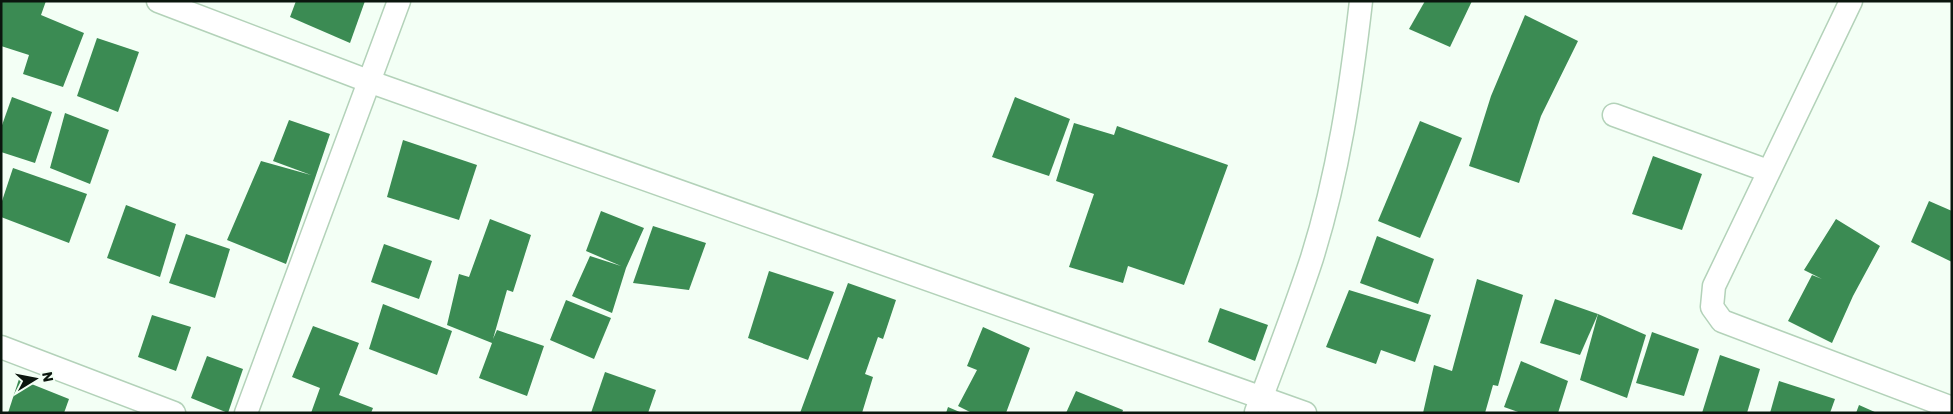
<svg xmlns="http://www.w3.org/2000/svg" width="1953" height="414" font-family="Rubik,sans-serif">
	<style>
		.building { fill: #3b8b53 }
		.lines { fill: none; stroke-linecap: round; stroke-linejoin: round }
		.street-casing { stroke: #b3d2b9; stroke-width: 25 }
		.street { stroke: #fff; stroke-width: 22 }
	</style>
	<rect width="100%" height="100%" fill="#f3fff5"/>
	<g class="building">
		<path d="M1 1H46L41 15 84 33 63 87 23 74 29 55 1 46Z"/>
		<path d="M296 1H365L350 43 290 17Z"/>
		<path d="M1425 1H1472L1450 47 1409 29Z"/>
		<path d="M1525 15 1578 41 1541 116 1519 183 1469 166 1491 96Z"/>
		<path d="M97 38 139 52 118 112 77 96Z"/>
		<path d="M12 97 52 112 35 163 1 152V128Z"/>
		<path d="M1015 97 1070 119 1049 176 992 157Z"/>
		<path d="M65 113 109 130 90 184 50 168Z"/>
		<path d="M289 120 330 134 286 264 227 240 261 161 311 175 273 161Z"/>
		<path d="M1420 121 1462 138 1420 238 1378 221Z"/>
		<path d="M1074 123 1114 135 1117 126 1228 165 1184 285 1128 266 1123 283 1069 267 1094 194 1056 181Z"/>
		<path d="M403 140 477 165 459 220 387 197Z"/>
		<path d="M1653 156 1702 174 1682 230 1632 214Z"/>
		<path d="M13 168 87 194 69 243 1 217V204Z"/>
		<path d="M1929 201 1952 211V262L1911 242Z"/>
		<path d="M126 205 176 224 160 277 107 258Z"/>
		<path d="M601 211 644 228 626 268 612 313 572 296 590 256 621 266 586 251Z"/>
		<path d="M490 219 531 235 513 292 507 290 493 339 497 330 544 346 527 396 479 378 492 343 447 325 459 274 469 277Z"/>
		<path d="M1836 219 1880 246 1853 296 1832 343 1788 321 1812 275 1822 279 1804 270Z"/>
		<path d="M653 226 706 243 689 290 633 283Z"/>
		<path d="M186 234 230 249 215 298 169 283Z"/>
		<path d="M1377 236 1434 259 1418 304 1360 283Z"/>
		<path d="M384 244 432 261 419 299 371 282Z"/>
		<path d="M769 271 834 292 808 360 748 338Z"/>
		<path d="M1477 279 1523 295 1498 386 1493 385 1485 413H1423L1434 365 1452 371Z"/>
		<path d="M848 283 896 300 883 339 878 337 865 374 873 377 862 413H800Z"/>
		<path d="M1349 290 1431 315 1415 362 1381 350 1376 364 1326 347Z"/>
		<path d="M1555 299 1598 314 1580 355 1540 343Z"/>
		<path d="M566 300 611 318 594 359 550 340Z"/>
		<path d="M383 304 452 331 437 375 369 349Z"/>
		<path d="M1220 308 1268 325 1255 361 1208 342Z"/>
		<path d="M1598 314 1646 335 1627 398 1580 380Z"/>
		<path d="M152 315 191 327 176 371 138 357Z"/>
		<path d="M313 326 359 343 339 395 373 408 371 413H311L320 388 292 377Z"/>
		<path d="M983 327 1030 348 1006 413H972L958 406 977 370 967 366Z"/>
		<path d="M1652 332 1699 349 1684 396 1636 383Z"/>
		<path d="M1720 355 1760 369 1747 413H1702Z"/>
		<path d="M207 356 243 369 228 413 191 398Z"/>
		<path d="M1521 361 1568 381 1558 413H1521L1504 407Z"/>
		<path d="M605 372 656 390 648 413H591Z"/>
		<path d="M19 379 69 399 64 413H8Z"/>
		<path d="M1779 381 1835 399 1830 413H1770Z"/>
		<path d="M1076 391 1123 410 1122 413H1066Z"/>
		<path d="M1859 405 1877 413H1856Z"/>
		<path d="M948 407 962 413H946Z"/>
	</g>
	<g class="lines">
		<defs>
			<g id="street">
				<path d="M158 1 368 81 1305 413"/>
				<path d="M1851 1 1714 286 1712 307 1722 321 1952 408"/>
				<path d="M1614 115 1768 171"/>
				<path d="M1 347 174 413"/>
				<path d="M1256 412C1275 361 1295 310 1312 258 1338 175 1351 88 1361 1"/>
				<path d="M246 413 399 1"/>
			</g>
		</defs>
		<use href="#street" class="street-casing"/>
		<use href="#street" class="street"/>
	</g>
	<rect width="1953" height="414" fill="none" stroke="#0b160e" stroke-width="5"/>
	<g transform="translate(35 379) rotate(80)" stroke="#f3fff5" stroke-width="4" paint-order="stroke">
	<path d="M0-4L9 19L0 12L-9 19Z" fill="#0b160e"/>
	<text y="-8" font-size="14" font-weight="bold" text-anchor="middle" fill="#0b160e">N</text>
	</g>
</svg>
